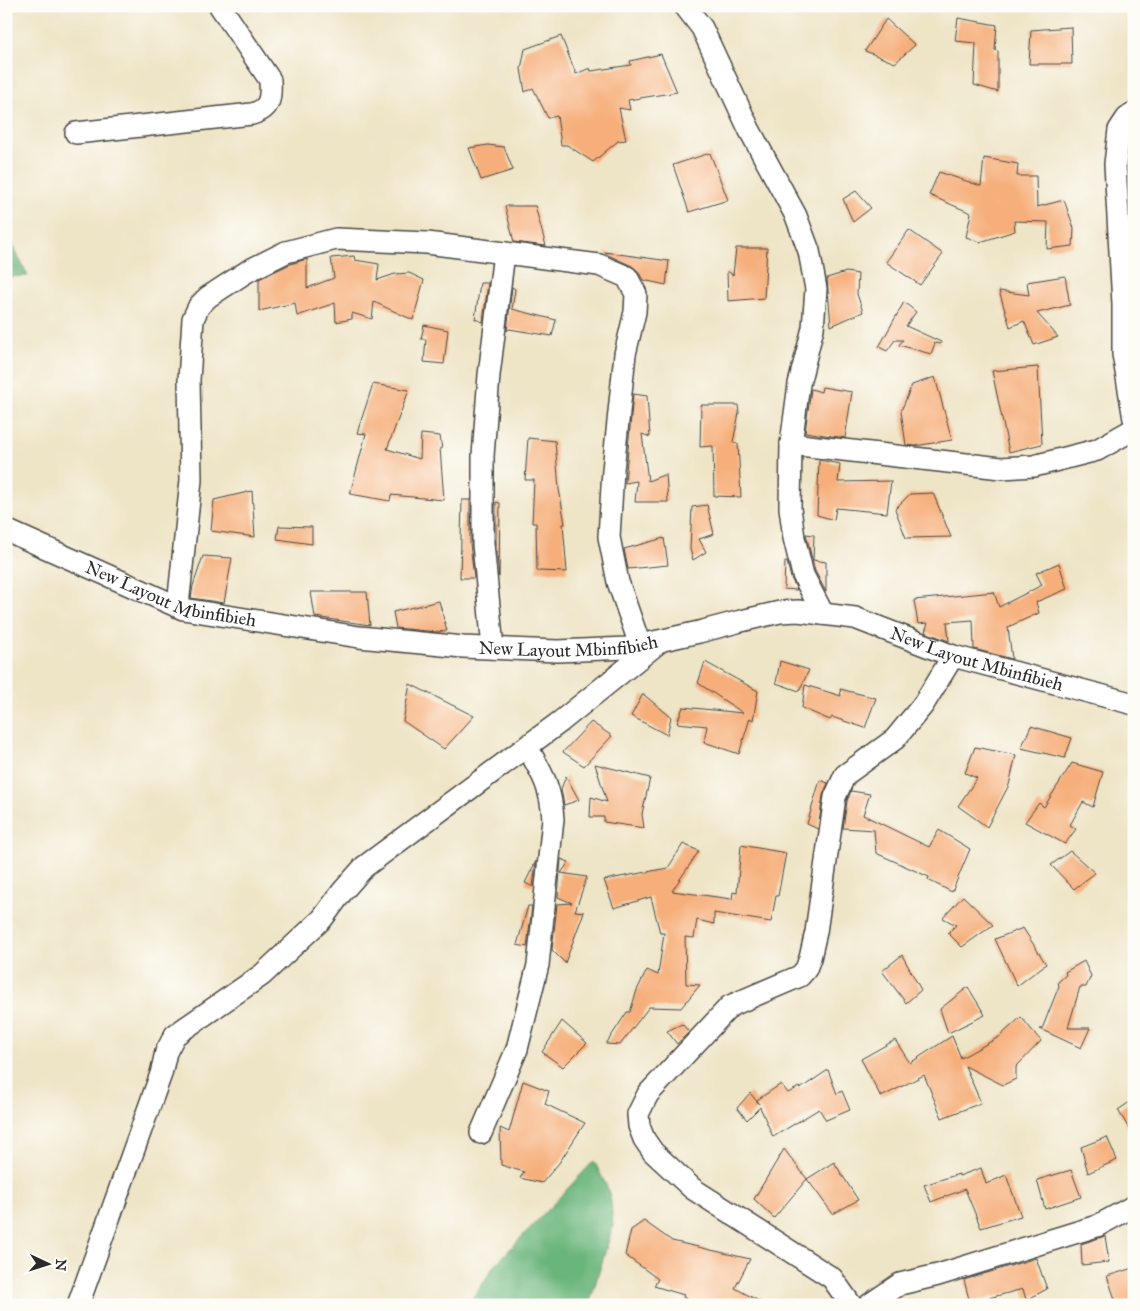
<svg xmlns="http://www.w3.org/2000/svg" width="1140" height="1311" font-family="'IM FELL Great Primer',serif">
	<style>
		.forest { fill: #6ab57c; stroke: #4a7054 }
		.building { fill: #f6af7a }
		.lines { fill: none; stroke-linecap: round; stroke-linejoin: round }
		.minor-casing { stroke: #484742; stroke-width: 24 }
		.minor { stroke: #fff; stroke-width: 21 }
		.labels { text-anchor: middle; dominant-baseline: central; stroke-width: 4; stroke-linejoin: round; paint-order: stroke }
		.street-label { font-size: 18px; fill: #2b2b2b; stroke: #fdfcf7 }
	</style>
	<rect width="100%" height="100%" fill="#fdfcf7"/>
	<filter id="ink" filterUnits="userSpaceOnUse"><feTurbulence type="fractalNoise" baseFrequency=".02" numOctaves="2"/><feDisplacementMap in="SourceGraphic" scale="10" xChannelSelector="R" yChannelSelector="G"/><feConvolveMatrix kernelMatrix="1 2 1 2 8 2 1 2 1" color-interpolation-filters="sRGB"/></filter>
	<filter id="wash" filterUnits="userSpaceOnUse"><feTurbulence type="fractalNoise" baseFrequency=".0096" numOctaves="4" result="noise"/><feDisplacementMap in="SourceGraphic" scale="20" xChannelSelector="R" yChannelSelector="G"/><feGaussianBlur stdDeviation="1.12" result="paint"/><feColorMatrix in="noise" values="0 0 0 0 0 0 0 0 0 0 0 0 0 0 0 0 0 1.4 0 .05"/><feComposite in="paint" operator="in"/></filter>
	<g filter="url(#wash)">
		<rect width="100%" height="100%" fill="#eee4c6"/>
		<g class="forest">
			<path d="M6 232 28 276 6 277Z"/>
			<path d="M594 1161 610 1193 613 1226 589 1305H469L494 1266Z"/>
		</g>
		<g id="blocks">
			<g class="building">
				<path d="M958 18 997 25 995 50 998 51V92L974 85 976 43 955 41Z"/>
				<path d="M886 19 915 45 895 63 865 51Z"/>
				<path d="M1071 27 1072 64H1029L1031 30Z"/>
				<path d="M561 36 576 74 590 68 591 71 631 65 630 61 661 54 677 92 628 100 630 110 619 108 626 140 618 141 593 162 567 145H561L557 116 548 118 533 88 525 92 521 69 525 49Z"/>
				<path d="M488 145 504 147 513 170 481 180 469 148Z"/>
				<path d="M710 153 728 200 689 212 673 165Z"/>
				<path d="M984 158 1018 164 1017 176H1036L1037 207 1064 200 1074 228 1073 246 1047 249 1048 222 1014 221 1015 231 980 242 966 237 971 213 929 195 939 172 981 186Z"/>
				<path d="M856 191 871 208 853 222 843 199Z"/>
				<path d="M505 206H535L546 246 514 242Z"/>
				<path d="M909 230 943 254 920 285 886 262Z"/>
				<path d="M736 248H767L764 298 728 301 727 271 733 275Z"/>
				<path d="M604 252 669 261 666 285 643 280 638 271 632 266 608 255Z"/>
				<path d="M354 256 355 260 379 264 377 280 395 274 409 273 424 280 413 320 374 302 372 319 352 313V319L336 322 335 303 297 316 295 303 259 311V279L290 264 307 259V288L334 278 331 258Z"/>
				<path d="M846 272 858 274 857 294 863 312 831 326 827 278Z"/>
				<path d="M1065 276 1070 305 1037 313 1058 337 1034 345 1024 321 1010 327 999 291 1029 295 1027 282Z"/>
				<path d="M480 283H488L483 322 475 319Z"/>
				<path d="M512 287 515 289 512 309 556 320 552 336 509 329 507 331Z"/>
				<path d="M904 302 916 312 906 326 941 342V344L935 343 931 354 899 345 903 340H895L887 351 879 347Z"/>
				<path d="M424 325 448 330 444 364 424 362 426 339H421Z"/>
				<path d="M1038 367 1042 444 1009 452 992 371Z"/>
				<path d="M935 377 952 440 915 446 906 445 901 411 912 385Z"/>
				<path d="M373 384 409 390 387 449 420 459 421 434 440 436 442 449 440 448 444 500 391 495 390 501 350 494 366 434 357 433Z"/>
				<path d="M822 387 852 392 845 438 805 432 811 389 821 392Z"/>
				<path d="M633 394 647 396 650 437 642 434 648 481 666 474 668 502H635L637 481 625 483Z"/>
				<path d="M701 405H738L739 413 733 442 738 444 741 497 714 496 713 446 700 447Z"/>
				<path d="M528 438 555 441 559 489 565 524H563L567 572 537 571 536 523H532L534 480H525Z"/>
				<path d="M819 460 840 464 838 482 891 481 887 513 836 508 834 520 817 515Z"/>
				<path d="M252 491 255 537 211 531 214 500Z"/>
				<path d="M933 493 951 537 906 538 895 509 910 494Z"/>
				<path d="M462 500H470V544L474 578H460Z"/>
				<path d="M496 502 500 503 499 577 496 543Z"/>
				<path d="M707 505 714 534 699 539 706 552 693 560 690 549 692 507Z"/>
				<path d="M279 526 312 527V544L277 539Z"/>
				<path d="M806 534 814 535 813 560 826 562V592L815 571Z"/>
				<path d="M664 538 668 565 628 569 624 549Z"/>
				<path d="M203 556 232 558 224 603 191 598 193 586Z"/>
				<path d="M785 562H787L791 578 797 590 784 589Z"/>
				<path d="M1059 563 1067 589 1036 602 1039 613 1008 627 1012 659 974 649 973 620 947 622 949 641 925 632 928 623 918 624 914 600 994 592 999 607 1042 585 1036 573Z"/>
				<path d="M311 592H367L370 625 315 617Z"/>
				<path d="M439 601 447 631 437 632 396 628 393 612Z"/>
				<path d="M780 661 809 670 799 691 776 683Z"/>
				<path d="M705 662 758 691 753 720 750 718 739 754 704 742 707 726 677 723 683 707 743 713 698 683Z"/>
				<path d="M410 684 474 716 444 749 403 721Z"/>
				<path d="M805 685 841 696 840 689 876 698 865 728 832 717 830 720 802 708Z"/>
				<path d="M643 694 671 717 667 735 631 716Z"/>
				<path d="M591 722 612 736 584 766 563 752Z"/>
				<path d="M1031 726 1072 738 1065 758 1021 748Z"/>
				<path d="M975 747 1016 755 1009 785 987 827 958 806 977 778 965 773Z"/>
				<path d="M1072 763 1103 772 1093 807 1083 802 1070 825 1076 829 1065 844 1025 822 1039 803 1044 807Z"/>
				<path d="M595 764 650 778 642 814 644 828 604 822V817H590L591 797 607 802Z"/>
				<path d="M566 776 579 800 564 805 561 789Z"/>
				<path d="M820 780 828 783 823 795 818 829 807 824Z"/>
				<path d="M851 791 870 794 863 815 929 847 939 830 970 849 952 892 928 880 929 877 876 853 874 830 843 828 847 801Z"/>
				<path d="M683 844 699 851 672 891 732 899 733 892 737 893 741 845 786 853 778 896H776L771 922 714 913V924L697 920 694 938 685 937 686 984 700 985 681 1008 649 1007 620 1045 606 1044 627 1012H630L637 990 647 970 658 975 664 933H660L651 897 614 908 604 880 668 868Z"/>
				<path d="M1070 851 1095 873 1074 889 1051 865Z"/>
				<path d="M561 859 569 862 561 873 587 877 575 911 584 912 565 963 552 950 557 904 572 903 558 897Z"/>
				<path d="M536 861 533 887 525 883Z"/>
				<path d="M963 896 993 925 962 947 948 933 956 925 943 918Z"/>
				<path d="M528 906H532L527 947 517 945Z"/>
				<path d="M1023 928 1046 964 1017 986 995 939Z"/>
				<path d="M902 955 921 990 906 1003 882 971Z"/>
				<path d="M1084 961 1091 976 1086 987H1080L1068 1028H1090L1081 1048 1040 1029H1042L1059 986 1058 982 1066 975 1065 972Z"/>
				<path d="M968 987 985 1015 948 1033 940 1009Z"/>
				<path d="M1021 1017 1041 1041 1016 1067V1079L1003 1085 965 1066 981 1103 942 1118 924 1075 881 1097 861 1059 895 1040 910 1063 952 1036 961 1058 999 1037Z"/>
				<path d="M562 1021 587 1043 563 1067 542 1052Z"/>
				<path d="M682 1024 689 1032 677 1044 667 1031Z"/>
				<path d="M828 1070 837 1094 842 1091 850 1110 826 1120 819 1109 773 1137 760 1107 747 1120 737 1108 750 1093 759 1104 757 1100 781 1084 788 1093 799 1087 800 1089Z"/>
				<path d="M523 1081 549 1091 545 1104 585 1123 559 1163 542 1183 520 1178 524 1172 501 1165 500 1128 509 1132Z"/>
				<path d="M1134 1099V1137L1118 1110Z"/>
				<path d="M1107 1137 1117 1160 1088 1173 1081 1147Z"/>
				<path d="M784 1149 807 1179 774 1218 754 1199Z"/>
				<path d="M834 1162 858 1200 833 1214 807 1179Z"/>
				<path d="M981 1168 986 1184 1006 1175 1021 1216 981 1228 965 1189 931 1202 924 1185 959 1174V1176Z"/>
				<path d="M1071 1170 1081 1197 1045 1209 1037 1180Z"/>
				<path d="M644 1221 672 1241 750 1259 735 1288 766 1305H682L686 1298 683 1297 684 1295 654 1286 658 1279 625 1255 631 1230Z"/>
				<path d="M1105 1236 1109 1262 1082 1265 1081 1244Z"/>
				<path d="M1036 1258 1047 1289 1026 1300 1023 1289 970 1303 964 1280Z"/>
				<path d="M1134 1268V1305H1117L1107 1276Z"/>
			</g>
		</g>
	</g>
	<g filter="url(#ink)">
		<use href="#blocks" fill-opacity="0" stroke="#484742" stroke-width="1"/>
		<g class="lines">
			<defs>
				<g id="minor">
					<path d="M685 6 702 28 749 129 796 216 809 251 816 289 813 328 799 384 791 444 790 508 794 538 803 575 823 614"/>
					<path d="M1134 113 1127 118 1119 130 1115 164 1123 304V354L1134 419"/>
					<path d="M76 133 252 114C271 109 271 97 270 80L220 6"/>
					<path d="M791 444 1001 468 1034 466 1097 450 1134 429"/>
					<path id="s1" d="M6 530 183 609 359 637 463 647 558 651 627 648 699 632 741 621 780 612 798 611 855 618 953 656 1134 704"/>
					<path d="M178 606 191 480 189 380 193 319 199 306 208 297 248 271 286 252 336 239 427 243 599 265 627 277 636 294 635 312 625 354 613 470 609 537 618 582 640 645"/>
					<path d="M493 648 483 544V456L489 375 504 253"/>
					<path d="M481 1133 517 1049 538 965 553 819C551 787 542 773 527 747"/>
					<path d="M78 1305 161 1074 166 1052 175 1035 262 975 322 919 342 892 364 867 560 722 658 643"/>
					<path d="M851 1305 832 1278 693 1189 653 1152 644 1139 639 1126 638 1114 648 1094 730 1006 800 976 806 969 810 958 816 932 835 797 845 775 895 739 923 705 953 656"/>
					<path d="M869 1305 900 1284 938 1275 1097 1226 1134 1206"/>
				</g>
			</defs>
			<use href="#minor" class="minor-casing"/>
			<use href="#minor" class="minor"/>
		</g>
	</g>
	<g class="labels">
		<g class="street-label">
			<text stroke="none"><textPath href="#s1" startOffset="178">New Layout Mbinfibieh</textPath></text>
			<text stroke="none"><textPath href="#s1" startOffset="582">New Layout Mbinfibieh</textPath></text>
			<text stroke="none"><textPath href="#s1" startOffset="1002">New Layout Mbinfibieh</textPath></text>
		</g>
	</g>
	<rect width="1140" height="1311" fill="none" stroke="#fdfcf7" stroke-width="25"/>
	<g transform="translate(48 1264) rotate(94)" stroke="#fdfcf7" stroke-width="4" paint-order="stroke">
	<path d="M0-4L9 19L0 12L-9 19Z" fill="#2b2b2b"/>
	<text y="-8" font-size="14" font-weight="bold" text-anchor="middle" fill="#2b2b2b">N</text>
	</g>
</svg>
